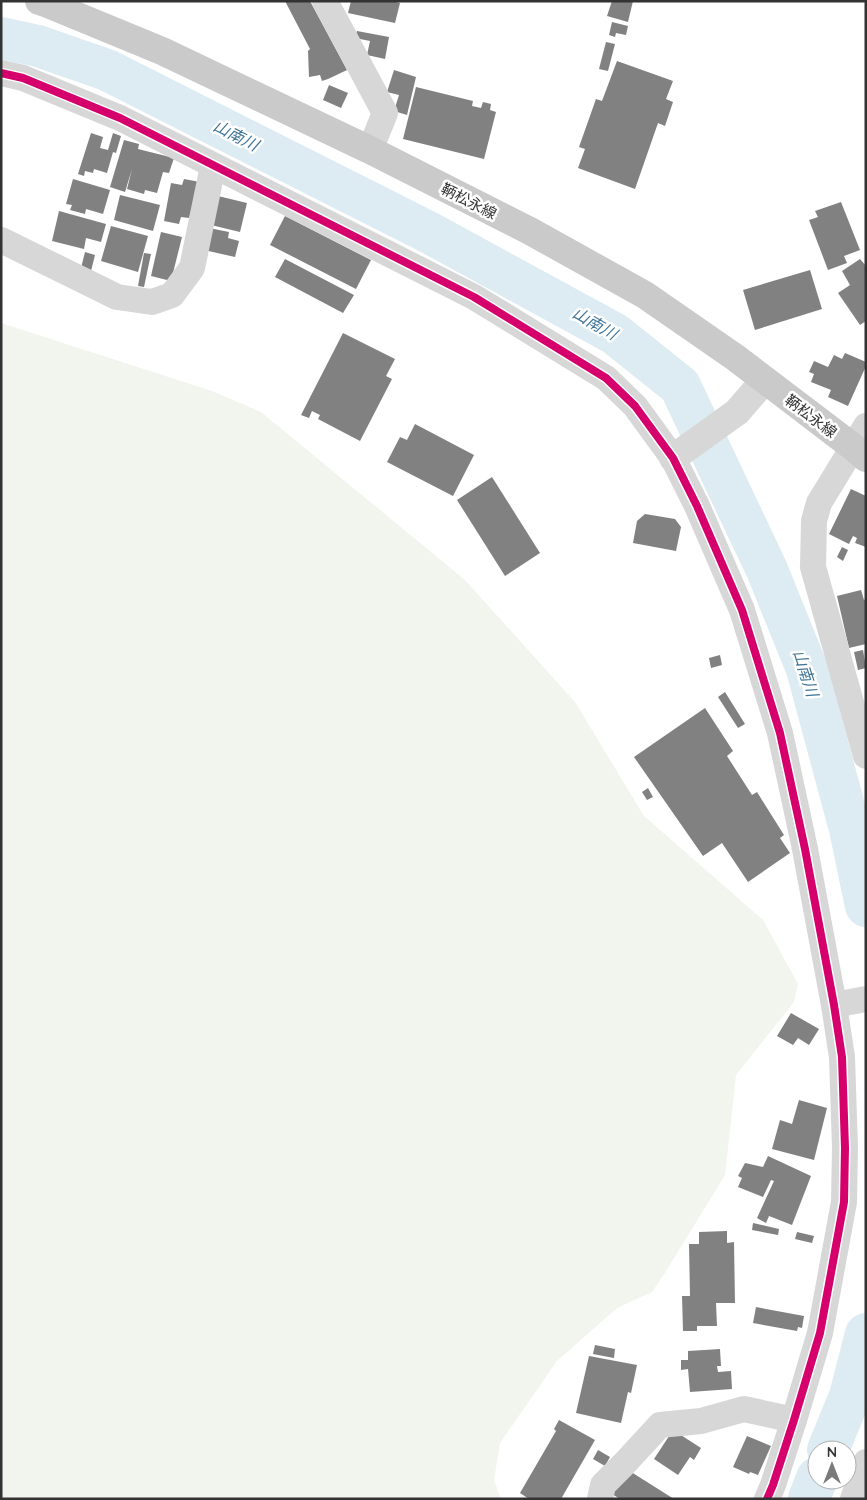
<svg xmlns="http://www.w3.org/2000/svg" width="867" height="1500" font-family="Quicksand,'Noto Sans JP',sans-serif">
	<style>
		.green { fill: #f1f5ed }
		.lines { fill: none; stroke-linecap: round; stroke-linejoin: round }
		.river { stroke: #ddebf3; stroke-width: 42 }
		.building { fill: #818181 }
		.minor { stroke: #d7d7d7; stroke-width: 26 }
		.tertiary { stroke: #d7d7d7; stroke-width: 28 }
		.primary { stroke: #cacaca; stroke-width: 28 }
		.cycleway-casing { stroke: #fff; stroke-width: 11 }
		.cycleway { stroke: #d6006c; stroke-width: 8 }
		.labels { text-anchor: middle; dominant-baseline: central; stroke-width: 5; stroke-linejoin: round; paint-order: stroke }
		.street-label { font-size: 15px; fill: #333; stroke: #fff }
		.water-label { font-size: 16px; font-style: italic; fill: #3f7597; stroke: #fff }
	</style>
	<rect width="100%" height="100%" fill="#fff"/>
	<path class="green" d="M1 323 212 391 261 412 465 580 575 702 644 816 763 920 798 984 794 1002 736 1075 725 1175 663 1276 652 1292 617 1308 557 1361 500 1443 494 1480 501 1499H1Z"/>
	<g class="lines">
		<g class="river">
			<path d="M1 38 38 46 107 70 428 232 615 334 680 386 767 570 807 669 850 829 866 906"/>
			<path d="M828 1450 850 1396 866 1334"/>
			<path d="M809 1499 817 1478"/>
		</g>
	</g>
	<g class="building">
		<path d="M285 1H310L347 70 328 79 322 81 320 75 309 77 308 51 310 49Z"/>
		<path d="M351 1H392L400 3 395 23 348 13Z"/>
		<path d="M612 1H633L628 22 607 16Z"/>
		<path d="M612 22 628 26 626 35 616 33 615 37 609 35Z"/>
		<path d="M357 31 389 37 385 59 367 55 370 41 355 38Z"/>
		<path d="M606 42 615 44 608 71 599 69Z"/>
		<path d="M617 61 673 81 666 99 673 102 665 126 658 123 635 189 578 168 585 149 579 147 596 99 602 101Z"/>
		<path d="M394 70 416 77 407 115 394 111 399 95 387 92Z"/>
		<path d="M329 85 348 93 341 108 323 100Z"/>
		<path d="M416 87 473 101 472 106 481 108 483 102 491 104 490 110 496 112 484 159 403 139Z"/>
		<path d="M91 133 103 137 100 148 108 150 113 133 121 136 116 153 113 152 107 173 94 169 93 173 85 171 84 176 78 174Z"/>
		<path d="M124 140 139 144 138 149 174 158 169 173 163 172 157 193 145 190 144 194 127 189 132 169 125 192 110 187Z"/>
		<path d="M73 179 110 190 103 214 86 209 85 214 70 210 72 205 66 204Z"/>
		<path d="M184 179 200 182 189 218 181 217 179 224 164 221 171 183 182 185Z"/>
		<path d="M120 195 160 205 153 231 114 220Z"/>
		<path d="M218 196 247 203 240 232 211 225Z"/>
		<path d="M841 202 860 250 844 256 847 263 828 270 809 220 818 217 815 211Z"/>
		<path d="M59 211 106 224 101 242 86 238 84 249 52 241Z"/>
		<path d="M285 216 371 260 356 289 270 245Z"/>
		<path d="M111 226 148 236 138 272 101 261Z"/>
		<path d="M209 228 229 232 228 238 239 241 235 257 204 250Z"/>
		<path d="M161 232 182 237 171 281 151 276Z"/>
		<path d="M85 252 95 255 91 271 81 268Z"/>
		<path d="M144 253 151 254 144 287 138 286Z"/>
		<path d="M285 259 354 295 343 313 275 277Z"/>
		<path d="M860 259 866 266V321L860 325 838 293 850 285 842 271Z"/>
		<path d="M810 270 822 309 755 330 743 290Z"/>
		<path d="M343 333 395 359 386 376 392 379 360 441 318 419 320 415 312 411 309 418 301 415Z"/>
		<path d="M845 353 866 362V366L848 406 828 397 831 390 811 382 814 374 809 372 814 361 828 367 834 355 842 359Z"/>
		<path d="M415 424 474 455 453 496 387 462 400 437 407 440Z"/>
		<path d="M492 477 540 553 505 576 457 500Z"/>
		<path d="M851 489 866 496V547L855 543 857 538 853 536 849 544 829 534Z"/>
		<path d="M645 514 675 519 681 527 676 551 633 543 637 521Z"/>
		<path d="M842 547 848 550 843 561 837 557Z"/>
		<path d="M861 590 864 600 866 599V644L849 648 837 596Z"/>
		<path d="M863 650 866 668 858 670 854 652Z"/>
		<path d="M720 655 722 665 711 668 709 658Z"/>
		<path d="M725 692 745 724 738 728 718 697Z"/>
		<path d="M705 708 733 751 727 756 752 795 757 792 784 835 780 838 790 853 748 882 722 843 703 856 634 757Z"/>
		<path d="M648 788 653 797 647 800 642 792Z"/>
		<path d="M791 1013 819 1029 809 1045 798 1038 793 1045 777 1036Z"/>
		<path d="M799 1100 827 1108 814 1160 772 1149 780 1120 792 1124Z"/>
		<path d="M768 1156 811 1176 792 1225 769 1216 766 1223 757 1218 774 1181 771 1180 763 1197 738 1187 742 1178 738 1176 745 1163 763 1167Z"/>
		<path d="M753 1223 779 1229 778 1235 752 1230Z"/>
		<path d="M727 1231V1243L734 1242 735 1303H716L717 1326H697V1331H683L682 1296H690L689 1244H699V1232Z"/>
		<path d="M797 1232 814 1236 812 1243 795 1239Z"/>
		<path d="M756 1307 804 1316 802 1328 798 1327 797 1331 753 1323Z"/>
		<path d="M595 1345 615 1349 614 1358 593 1354Z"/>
		<path d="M720 1349 721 1366H717L718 1372 731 1371 732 1389 690 1392 688 1369 681 1370V1360H688V1351Z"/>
		<path d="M589 1356 637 1365 631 1393 628 1392 621 1423 576 1413Z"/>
		<path d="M559 1420 595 1440 561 1499H529L520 1493 556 1431 554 1429Z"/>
		<path d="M673 1430 701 1448 694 1460 690 1457 678 1475 654 1459Z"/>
		<path d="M747 1436 771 1446 758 1475 750 1472 749 1474 733 1467Z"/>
		<path d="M598 1450 610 1457 605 1466 593 1459Z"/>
		<path d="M628 1470 674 1499H620L612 1494Z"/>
	</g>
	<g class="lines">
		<g class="minor">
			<path d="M325 1 385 113 370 150"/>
			<path d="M1 73 23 78 120 118 474 297 606 378 635 406 673 458 697 506 742 610 780 733 805 849 834 1005 842 1057 845 1148 844 1202 820 1333 794 1420 773 1485 767 1499"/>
			<path d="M1 240 117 297 152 302 172 295 192 268 213 166"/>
			<path d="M866 426 819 503 814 521 813 567 866 756"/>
			<path d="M834 1005 866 999"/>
			<path d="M600 1499 603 1485 624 1464 660 1425 701 1421 744 1409 794 1420"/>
			<path d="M853 1499 866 1462"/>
		</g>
		<path class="tertiary" d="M673 458 737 412 764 381"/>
		<path class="primary" d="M39 1 48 4 162 51 370 150 530 231 645 295 736 358 853 447 866 458"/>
		<defs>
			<path id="cycleway" d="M1 73 23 78 120 118 474 297 606 378 635 406 673 458 697 506 742 610 780 733 805 849 834 1005 842 1057 845 1148 844 1202 820 1333 794 1420 773 1485 767 1499"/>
		</defs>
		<use href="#cycleway" class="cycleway-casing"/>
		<use href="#cycleway" class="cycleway"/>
	</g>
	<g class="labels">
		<g class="street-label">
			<text transform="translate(469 201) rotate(27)">鞆松永線</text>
			<text transform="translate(811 416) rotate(37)">鞆松永線</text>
		</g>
		<g class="water-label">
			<text transform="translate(236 135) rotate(27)">山南川</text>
			<text transform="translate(595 323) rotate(30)">山南川</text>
			<text transform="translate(806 673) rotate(72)">山南川</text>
		</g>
	</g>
	<rect width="867" height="1500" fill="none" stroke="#333333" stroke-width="5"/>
	<g transform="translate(832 1465)"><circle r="24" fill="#ffffff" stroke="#adadad"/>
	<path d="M0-4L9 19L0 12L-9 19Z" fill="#7a7a7a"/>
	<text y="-8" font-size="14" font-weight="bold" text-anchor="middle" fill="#333333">N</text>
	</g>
</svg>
